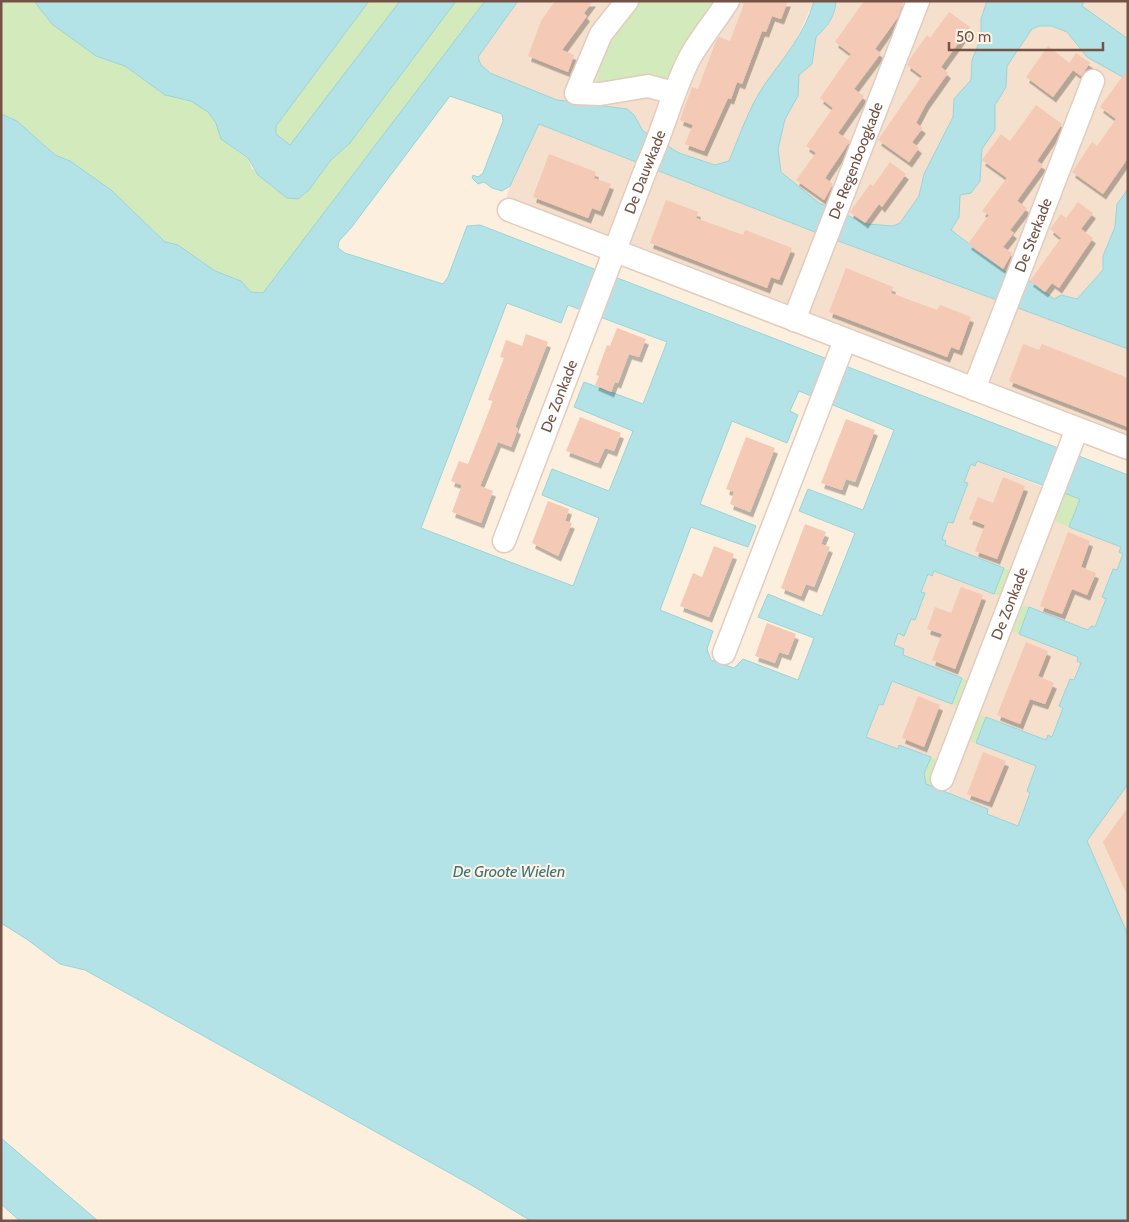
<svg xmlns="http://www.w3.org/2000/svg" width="1129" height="1222" font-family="Cabin,sans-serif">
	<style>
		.residential { fill: #f5dfcd }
		.green { fill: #d3eabd }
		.water { fill: #b3e3e7; stroke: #99d4d9; fill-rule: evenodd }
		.building { fill: #f4c9b5; filter: url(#shadow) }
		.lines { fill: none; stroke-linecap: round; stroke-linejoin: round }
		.street-casing { stroke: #e3ccbd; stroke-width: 25 }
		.street { stroke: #fff; stroke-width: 22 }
		.labels { text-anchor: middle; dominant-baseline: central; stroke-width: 4; stroke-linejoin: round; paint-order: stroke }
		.street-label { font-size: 15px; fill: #745246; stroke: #fff3e5 }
		.water-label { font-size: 16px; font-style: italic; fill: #3a757b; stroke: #fff3e5 }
	</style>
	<defs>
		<filter id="shadow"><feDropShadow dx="3" dy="5.5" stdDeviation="0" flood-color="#0004"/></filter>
	</defs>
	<rect width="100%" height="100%" fill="#fdefde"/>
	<g class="residential">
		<path d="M518 1H814L791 51 765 84 755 101 729 161 715 165 679 153 643 131 634 115 557 100 490 73 480 65 478 57Z"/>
		<path d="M836 1H987L981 19V38L972 60 971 80 954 99 953 117 924 174 919 196 900 223 893 226 867 224 819 203 781 172 778 149 785 119 798 96 799 75 812 64 816 37 826 28 835 12Z"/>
		<path d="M1084 1H1128V39L1081 6Z"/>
		<path d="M1039 26H1052L1067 32 1078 47 1128 80V189L1117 204 1115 227 1103 256V270L1077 299 1061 295 1054 299 1032 282 1006 272 951 230 959 217 960 194 980 181 982 149 995 130V105L1006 87 1007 66 1032 29Z"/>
		<path d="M539 124 825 236 1128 349V459L500 219 510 186Z"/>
		<path d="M976 461 1043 487 1066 493 1070 527 1121 547 1124 553 1117 571 1112 569 1102 596 1106 598 1095 627 1089 631 1022 605 1012 631 1079 657 1081 663 1074 681 1070 679 1060 706 1064 708 1052 737 1046 741 980 715 969 740 1036 766 1027 791 1031 793 1018 826 986 814 988 809 948 794 952 785 931 777 937 760 900 745 898 749 866 737 879 704 883 705 892 681 958 706 968 680 902 655 893 645 898 633 911 619 915 620 925 593 921 592 928 574 934 571 1001 596 1011 570 944 545 942 539 948 521 953 523 968 484 964 482 971 464Z"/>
		<path d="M1128 784V935L1087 841Z"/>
	</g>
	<g class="green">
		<path d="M1 1H34L52 24 96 56 125 66 165 95 191 101 208 112 216 123 221 139 248 159 252 169 309 190 330 161 350 143 456 1H485L264 293 251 292 241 281 215 271 178 245 165 242 111 190 70 161 55 155 17 121 1 114Z"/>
		<path d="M369 1H400L293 143 287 144 276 134V126Z"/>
		<path d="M634 1H718L670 83 595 88 599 74 596 65 608 38Z"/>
		<path d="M1065 493 1080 499 1069 527 1054 521Z"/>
		<path d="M1004 568 1011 570 1001 597 994 594Z"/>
		<path d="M1022 605 1029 607 1019 634 1012 631Z"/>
		<path d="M962 678 968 680 959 706 952 704Z"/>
		<path d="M980 715 986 717 976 743 969 741Z"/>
		<path d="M931 757 938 760 932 788 926 784 924 774Z"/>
	</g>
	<g class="water">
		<path d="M34 1H369L276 126V134L290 145 400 1H456L350 143 330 161 309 190 298 199 287 198 258 175 248 158 221 139 216 123 208 112 191 101 165 95 125 66 96 56 52 24Z"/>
		<path d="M485 1H518L478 57 481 65 490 73 557 100 627 109 634 115 643 131 679 153 715 165 729 161C740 135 749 107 765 84 784 57 805 34 814 1H836C835 17 827 27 816 37L812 64 799 75 798 96 785 119 778 149 781 172 819 203 867 224 893 226 900 223 919 196 924 174 953 117 954 99 971 80 972 60 981 38V19L987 1H1084L1082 6 1128 39V80L1087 57 1067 32 1052 26H1039L1032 29 1007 66 1006 87 995 105V130L982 149 980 181 971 193 960 195 959 217 951 230 1006 272 1032 282 1054 299 1061 295 1077 299 1103 270V256L1115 227 1117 204 1128 189V349L825 236 539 124 510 186 502 191 492 188 484 182 478 184 472 178 473 175 478 177 483 173 503 121 502 114 450 96 351 228 339 241 338 248 345 253 443 284 448 277 467 226 480 225 1128 475V784L1087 841 1128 935V1221H531L473 1186 85 970 60 964 28 940 1 923V114L17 121 55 155 70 161 111 190 165 242 178 245 215 271 241 281 251 292 263 293ZM507 303 561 323 568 305 667 342 643 404 584 382 574 407 633 431 609 491 552 469 542 495 599 518 573 586 421 528ZM799 391 894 430 863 510 808 489 799 511 855 533 822 616 768 594 758 617 814 638 798 680 743 659 734 668 711 660 707 649 713 631 660 610 691 527 748 547 756 526 700 504 732 421 787 443 798 415 790 411ZM977 461 1080 499 1069 527 1121 547 1119 552 1123 554 1117 570 1113 569 1102 597 1106 599 1095 627 1091 626 1088 630 1029 607 1019 634 1078 657 1077 661 1081 663 1074 680 1070 679 1059 706 1063 708 1052 737 1048 735 1046 740 986 717 976 743 1036 766 1027 791 1030 793 1018 826 987 814 988 809 926 784 924 774 931 757 899 745 898 749 866 737 879 704 883 705 892 681 952 704 962 678 903 655 904 649 894 645 898 633 904 636 911 619 915 620 925 593 921 592 928 574 932 576 934 571 994 594 1004 568 945 545 946 541 942 539 948 522 953 523 968 483 964 482 971 464 975 466Z"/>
		<path d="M1 1138 98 1221H20L1 1204Z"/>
	</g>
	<g class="building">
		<path d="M555 1H593L584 13 587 16 562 50 574 55 568 72 528 56 541 21Z"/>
		<path d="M741 1H788L781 19 772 16 766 32 762 31 742 84 737 82 731 99 728 98 704 151 685 144 693 125 680 120 692 87 698 89 716 41 719 37 730 41 744 4Z"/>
		<path d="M864 1H904L898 17 875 49 881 53 854 89 864 96 838 133 850 141 825 178 833 184 824 200 796 180 816 153 806 146 833 108 820 98 851 54 835 42Z"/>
		<path d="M949 12 970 27 941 67 948 73 926 104 916 123 923 128 912 142 919 148 909 162 878 140 922 76 907 65 910 59 927 35 930 38Z"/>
		<path d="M1048 46 1069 63 1076 53 1090 63 1081 76 1073 70 1053 97 1026 77Z"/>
		<path d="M1128 69V158L1103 194 1072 172 1092 142 1097 146 1116 119 1100 107Z"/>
		<path d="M1036 105 1062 124 1037 161 1043 165 1017 201 1027 208 1010 230 1014 233 1003 247 1012 253 1003 269 968 244 989 215 982 211 1007 178 982 160 1001 134 1010 141Z"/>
		<path d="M549 154 596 172 594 178 611 184 600 211 592 208 588 218 533 197Z"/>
		<path d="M890 162 906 174 882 207 879 204 865 223 850 212 870 184 873 186Z"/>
		<path d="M666 200 698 212 696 218 743 235 745 230 792 248 779 280 771 277 767 288 650 243Z"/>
		<path d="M1078 202 1093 213 1081 229 1093 238 1059 288 1052 283 1045 292 1030 281 1061 238 1050 229 1061 214 1066 218Z"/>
		<path d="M846 268 893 287 891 293 937 310 940 305 971 317 959 350 951 347 947 357 829 312Z"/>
		<path d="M617 328 646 339 639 357 629 354 618 383 615 382 611 392 595 385 599 376 596 375 607 345 610 346Z"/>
		<path d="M526 334 548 342 515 427 518 429 511 447 498 442 480 486 493 491 481 523 452 512 462 485 451 481 459 461 468 464 493 401 488 400 504 358 500 357 506 340 522 346Z"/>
		<path d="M1023 344 1039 350 1042 344 1128 378V427L1009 381Z"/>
		<path d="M580 417 621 433 614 451 605 448 598 463 566 451Z"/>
		<path d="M846 419 875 430 855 482 846 479 842 490 821 483Z"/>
		<path d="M746 437 775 448 750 512 730 504 734 492 726 489Z"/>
		<path d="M1003 477 1025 486 997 559 975 551 985 525 969 519 978 497 993 503Z"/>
		<path d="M548 501 569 509 565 521 572 523 558 556 532 543Z"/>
		<path d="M805 524 826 532 821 544 830 547 814 587 806 584 801 596 781 588Z"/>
		<path d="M1068 532 1090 541 1081 567 1096 573 1087 595 1072 589 1062 614 1040 606Z"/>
		<path d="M714 546 734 554 709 617 680 606 693 573 702 577Z"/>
		<path d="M961 587 983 595 955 669 932 660 942 634 927 629 935 607 951 613Z"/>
		<path d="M767 623 796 634 788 655 779 652 775 663 755 656Z"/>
		<path d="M1026 642 1048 651 1038 676 1054 683 1045 704 1030 699 1020 724 997 715Z"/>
		<path d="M918 696 940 705 924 747 902 738Z"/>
		<path d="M983 752 1006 761 989 802 967 794Z"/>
		<path d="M1128 807V897L1103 842Z"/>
	</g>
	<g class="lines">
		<defs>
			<g id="street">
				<path d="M627 1 601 34 576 93 600 94 648 86 674 93"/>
				<path d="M509 210 1128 448"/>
				<path id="s1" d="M794 320 918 1"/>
				<path id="s2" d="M974 389 1093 81"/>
				<path id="s3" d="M504 541 647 166C663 131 672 93 689 59 700 39 716 20 728 1"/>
				<path d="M724 653 845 340"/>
				<path id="s4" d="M942 779 1077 429"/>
			</g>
		</defs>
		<use href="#street" class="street-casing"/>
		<use href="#street" class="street"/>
	</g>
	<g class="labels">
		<g class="street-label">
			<text stroke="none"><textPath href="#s1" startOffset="171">De Regenboogkade</textPath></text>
			<text stroke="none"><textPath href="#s3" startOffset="395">De Dauwkade</textPath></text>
			<text stroke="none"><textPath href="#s2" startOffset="165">De Sterkade</textPath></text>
			<text stroke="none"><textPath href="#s3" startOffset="155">De Zonkade</textPath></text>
			<text stroke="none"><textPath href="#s4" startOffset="188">De Zonkade</textPath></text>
		</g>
		<g class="water-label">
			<text x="509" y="871">De Groote Wielen</text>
		</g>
	</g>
	<rect width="1129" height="1222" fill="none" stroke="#745246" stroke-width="5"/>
	<path d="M949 42v8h154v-8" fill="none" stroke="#745246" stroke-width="2.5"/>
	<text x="956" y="42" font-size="15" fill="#745246" stroke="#fff3e5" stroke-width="4" paint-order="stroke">50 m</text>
</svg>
